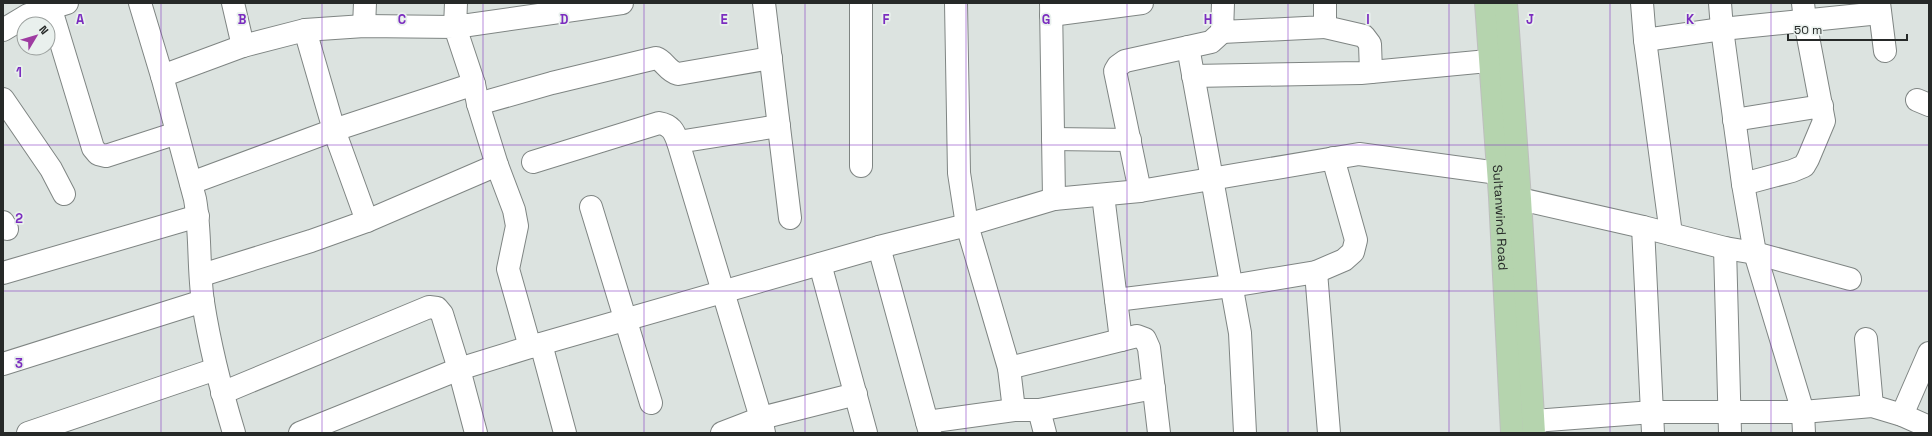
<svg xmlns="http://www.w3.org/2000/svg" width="1932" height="436" font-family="'Space Grotesk',sans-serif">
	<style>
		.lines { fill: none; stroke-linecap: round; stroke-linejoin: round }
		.minor-casing { stroke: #7f8583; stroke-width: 24 }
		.major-casing { stroke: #bebfbe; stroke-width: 24 }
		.minor { stroke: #fff; stroke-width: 22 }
		.major { stroke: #b5d4ae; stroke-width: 22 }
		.grid { fill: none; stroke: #7b2cbf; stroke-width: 1; stroke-opacity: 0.55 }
		.labels { text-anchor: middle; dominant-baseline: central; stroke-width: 3.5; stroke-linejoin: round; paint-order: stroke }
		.street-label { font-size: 13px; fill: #262928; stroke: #e9f0ed }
		.grid-label { font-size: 13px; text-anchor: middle; font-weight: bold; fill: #7b2cbf; stroke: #e9f0ed; stroke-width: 3.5; stroke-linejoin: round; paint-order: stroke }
	</style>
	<rect width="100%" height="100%" fill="#dce3e0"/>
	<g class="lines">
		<defs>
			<g id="minor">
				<path d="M49 3 93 148 98 154 106 156 177 133"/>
				<path d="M140 3 162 76 243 46"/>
				<path d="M233 3 243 46 305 30 364 26 455 27 474 84 478 104 497 165 514 210 517 226 508 269 530 347 879 247 967 225 959 173 956 3"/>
				<path d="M456 3 455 27 622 3"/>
				<path d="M764 3 790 218"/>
				<path d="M1051 3 1054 199"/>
				<path d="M1223 3 1222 32 1325 27V3"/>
				<path d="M1642 3 1645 40 1671 234"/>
				<path d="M1720 3 1722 29 1743 184 1755 253 1803 412 1872 406 1902 415 1929 427"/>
				<path d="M1879 3 1885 51"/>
				<path d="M1051 15 1142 3"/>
				<path d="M364 26 365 3"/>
				<path d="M1325 27 1364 36 1370 44 1371 72"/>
				<path d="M3 30 28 15 67 3"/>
				<path d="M305 30 334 130 367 221"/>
				<path d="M1645 40 1722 29 1880 13"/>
				<path d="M1188 47 1240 333 1245 433"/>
				<path d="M162 76 195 199C201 233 198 268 203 302 210 347 221 390 234 433"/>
				<path d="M1193 76 1361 73 1509 59"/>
				<path d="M3 99 51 169 64 194"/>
				<path d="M1917 100 1929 105"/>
				<path d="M478 104 552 83 656 58C665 61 667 71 678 74L771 58"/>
				<path d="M1734 120 1822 106"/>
				<path d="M1053 139 1130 140"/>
				<path d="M678 142 779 126"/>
				<path d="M533 162 659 123C671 125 674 131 678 142L761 418 764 433"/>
				<path d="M861 166V3"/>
				<path d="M191 183 334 130 474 84"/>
				<path d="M1743 184 1792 171 1804 166 1808 159 1824 121 1805 21 1803 3"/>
				<path d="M1140 191 1115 71 1118 66 1125 61 1211 42 1222 32"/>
				<path d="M1103 195 1121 340"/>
				<path d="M1501 197 1520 199 1643 227 1725 248 1755 253 1850 279"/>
				<path d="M591 207 651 403"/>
				<path d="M3 222 7 229"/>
				<path d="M1643 227 1653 433"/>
				<path d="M879 247 930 433"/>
				<path d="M1725 248 1730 433"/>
				<path d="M820 264 866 433"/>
				<path d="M1316 272 1329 433"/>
				<path d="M3 273 198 216"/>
				<path d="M202 275 311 241 367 221 497 165"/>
				<path d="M1116 300 1231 286 1316 272 1344 260 1353 252 1356 240 1333 158"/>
				<path d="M1866 339 1872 406"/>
				<path d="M541 344 565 433"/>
				<path d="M3 364 203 301"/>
				<path d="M1009 368 1137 336 1145 339 1149 348 1159 433"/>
				<path d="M222 393 429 307 437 308 442 314 459 369 476 433"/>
				<path d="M1039 410 1154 388"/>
				<path d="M1902 415 1929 353"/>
				<path d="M1534 421 1653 412H1803L1804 433"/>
				<path d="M927 422 1014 410"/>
				<path d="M28 433 216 369"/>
				<path d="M300 433 459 369 530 347"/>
				<path d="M722 433 761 418 856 394"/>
				<path d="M1045 433 1039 410H1014L1009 368 967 225 1054 199 1140 191 1359 154 1498 173H1517"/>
			</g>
			<g id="major">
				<path id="s1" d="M1486 3 1500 197 1512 433"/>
				<path d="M1506 3 1520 199 1534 433"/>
			</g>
		</defs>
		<use href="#minor" class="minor-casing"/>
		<use href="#major" class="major-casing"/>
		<use href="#minor" class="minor"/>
		<use href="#major" class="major"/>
	</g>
	<path class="grid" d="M161 3V433M322 3V433M483 3V433M644 3V433M805 3V433M966 3V433M1127 3V433M1288 3V433M1449 3V433M1610 3V433M1771 3V433M3 145H1929M3 291H1929"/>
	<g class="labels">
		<g class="street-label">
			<text stroke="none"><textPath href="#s1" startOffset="215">Sultanwind Road</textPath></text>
		</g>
	</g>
	<g class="grid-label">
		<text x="80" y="24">A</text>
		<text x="242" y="24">B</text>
		<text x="402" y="24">C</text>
		<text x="564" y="24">D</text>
		<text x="724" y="24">E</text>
		<text x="886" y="24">F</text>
		<text x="1046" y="24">G</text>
		<text x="1208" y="24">H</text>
		<text x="1368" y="24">I</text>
		<text x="1530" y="24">J</text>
		<text x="1690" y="24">K</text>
		<text x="19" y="77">1</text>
		<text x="19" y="223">2</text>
		<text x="19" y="368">3</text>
	</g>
	<rect width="1932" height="436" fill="none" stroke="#262928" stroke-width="8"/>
	<g transform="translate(36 36) rotate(52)"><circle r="19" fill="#e9f0ed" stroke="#9ba09e"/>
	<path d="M0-3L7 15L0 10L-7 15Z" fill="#9e3ba1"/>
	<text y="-6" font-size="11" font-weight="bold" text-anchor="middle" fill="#262928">N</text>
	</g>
	<path d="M1788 34v6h119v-6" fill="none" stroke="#262928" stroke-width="2"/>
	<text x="1794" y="34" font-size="12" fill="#262928" stroke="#e9f0ed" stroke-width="3" paint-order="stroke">50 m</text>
</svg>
